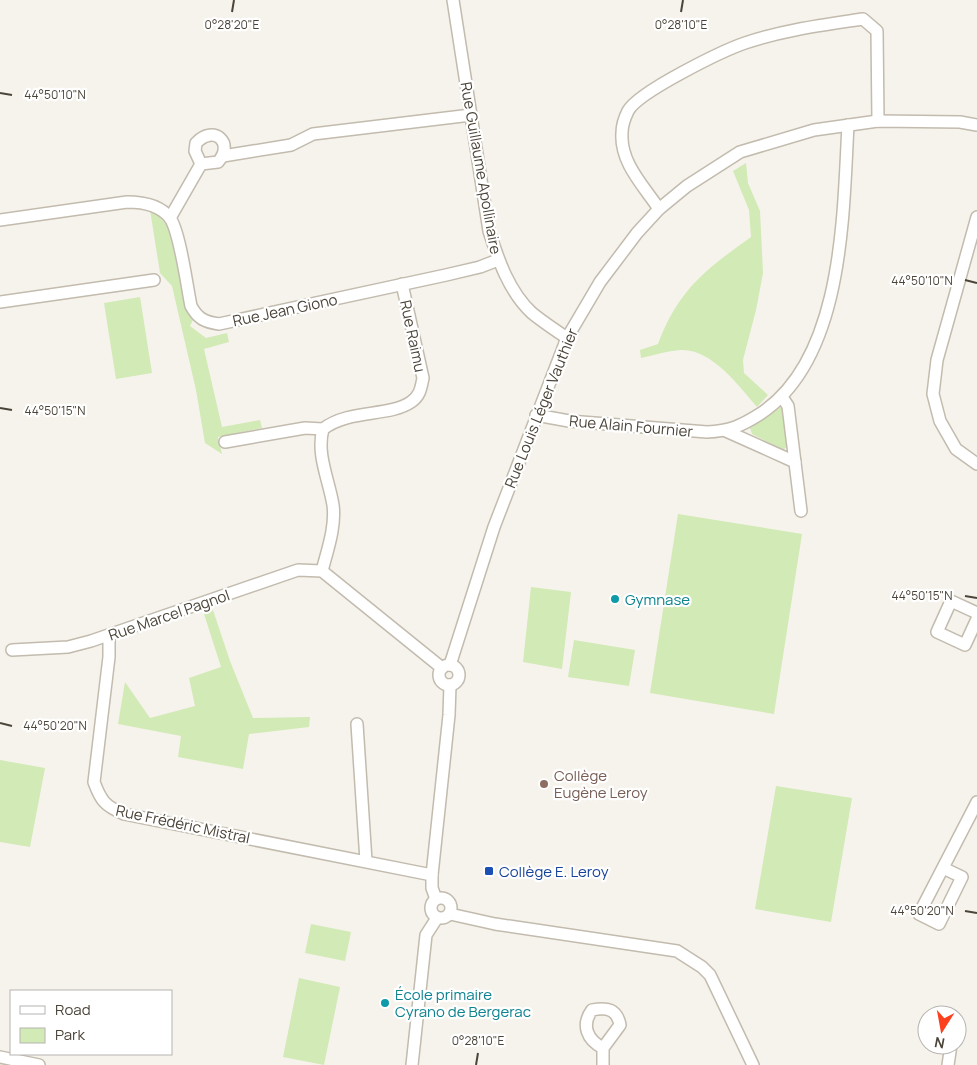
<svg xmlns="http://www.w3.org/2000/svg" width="977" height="1065" font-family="Manrope,sans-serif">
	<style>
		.green { fill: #d2eab5 }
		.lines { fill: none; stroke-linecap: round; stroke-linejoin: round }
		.minor-casing { stroke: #c2bbae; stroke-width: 14 }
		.minor { stroke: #fff; stroke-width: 11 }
		.ticks { fill: none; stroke: #4b4439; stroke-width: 2 }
		.culture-dot { fill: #0f9aa8; stroke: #fff; stroke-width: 2 }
		.education-dot { fill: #8d6e63; stroke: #fff; stroke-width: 2 }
		.transit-dot { fill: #1a4fb4; stroke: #fff; stroke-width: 2 }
		.labels { text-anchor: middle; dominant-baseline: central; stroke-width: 4.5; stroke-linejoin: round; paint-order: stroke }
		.street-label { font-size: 15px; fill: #4b4439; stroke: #fff }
		.culture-label { font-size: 15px; fill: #0d838f; stroke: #fff; text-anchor: start }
		.education-label { font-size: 15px; fill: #785e54; stroke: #fff; text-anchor: start }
		.transit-label { font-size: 15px; fill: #164399; stroke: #fff; text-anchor: start }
		.ticks-label { font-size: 12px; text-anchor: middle; fill: #4b4439; stroke: #fff; stroke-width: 4.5; stroke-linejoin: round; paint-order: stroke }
	</style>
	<rect width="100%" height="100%" fill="#f6f3ec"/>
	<g class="green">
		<path d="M746 163 748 183 760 211 763 273 756 310 743 360 744 373 768 395 757 407C739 386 711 348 680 350 667 351 654 355 641 358L640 350 658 344C678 290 706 269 751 237L749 210 733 171Z"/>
		<path d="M150 210 156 213 169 228 186 309 194 318 190 326 206 338 227 333 229 342 204 349 222 427 260 420 262 428 218 437 222 454 205 443 196 390 172 286 160 273Z"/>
		<path d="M140 297 152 373 116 379 104 303Z"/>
		<path d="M778 407 784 409 788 446 783 450 752 434 750 428Z"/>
		<path d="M678 514 802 534 774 714 650 693Z"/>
		<path d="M531 587 571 592 562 669 523 662Z"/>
		<path d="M213 610 230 661 253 718 310 717 309 727 249 734 243 769 178 757 181 736 118 724 125 682 150 718 195 706 189 678 221 667 204 614Z"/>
		<path d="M574 640 635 650 629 686 568 677Z"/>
		<path d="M0 760 45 768 30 847 0 842Z"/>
		<path d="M776 786 852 798 831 922 755 909Z"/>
		<path d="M311 924 351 932 345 961 305 953Z"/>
		<path d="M299 978 340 987 324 1065 283 1057Z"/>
	</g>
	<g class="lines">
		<defs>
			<g id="minor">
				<path d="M453 0 489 231C498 259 509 292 532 313 543 322 555 330 567 338"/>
				<path d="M223 156 291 145 313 134 471 115"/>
				<path d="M659 209C644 186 620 163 622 133 622 127 625 117 628 111 638 92 722 51 745 43 783 30 823 25 863 19L877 31 878 121"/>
				<path d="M977 217 937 360 933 394 940 421 956 449 977 464"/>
				<path d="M170 218 201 164 218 162C235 143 214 124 196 143L195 151 201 164"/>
				<path d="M0 220 127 202C142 202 160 205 170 218 180 232 187 287 191 306 198 319 205 322 219 324L446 275 480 267 498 260"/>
				<path d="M0 302 154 280"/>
				<path d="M782 397 788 406 801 511"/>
				<path d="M536 415 569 421 707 432C730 431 741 426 760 414 844 359 843 215 848 125"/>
				<path d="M726 431 795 462"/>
				<path d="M225 442 305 428 323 429"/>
				<path d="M322 571C327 551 336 527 333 505 329 480 316 454 323 429 349 409 389 417 411 402 420 396 421 388 423 378L402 284"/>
				<path d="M977 613 951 601 937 632 965 645 977 619"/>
				<path d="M109 635V657L94 782C101 801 105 806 124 814L432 875"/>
				<path d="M12 650 68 647 91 641 298 570 322 571 442 668"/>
				<circle cx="449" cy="675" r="10"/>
				<path d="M450 665 494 527 567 338 600 282 637 233 659 209 687 186 740 152 814 130 878 121 960 122 977 125"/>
				<path d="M357 724 366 861"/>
				<path d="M943 868 962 877 939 924 919 914 977 802"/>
				<circle cx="441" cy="908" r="10"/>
				<path d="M436 899 432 888V875L449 715 450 685"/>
				<path d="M450 914 495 924 677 951 702 967 710 975 753 1065"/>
				<path d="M603 1048C587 1040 581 1025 592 1010 607 1007 617 1009 620 1025L603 1048V1065"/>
				<path d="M0 1057 39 1065"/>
				<path d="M412 1065 426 935 437 918"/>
				<path d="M948 1065 951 1045"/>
			</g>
		</defs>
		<use href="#minor" class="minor-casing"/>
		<use href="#minor" class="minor"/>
	</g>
	<path class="ticks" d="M232 12 234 0M681 12 683 0M0 93 12 95M965 280 977 283M0 408 12 410M965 596 977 598M0 723 12 726M965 911 977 913M476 1065 478 1053"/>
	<g class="culture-dot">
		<circle cx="615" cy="599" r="5"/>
		<circle cx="385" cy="1003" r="5"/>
	</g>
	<circle class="education-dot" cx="544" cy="784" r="5"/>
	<rect class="transit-dot" x="484" y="866" width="10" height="10" rx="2.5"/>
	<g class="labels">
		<g class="street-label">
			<text transform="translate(481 168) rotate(80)">Rue Guillaume Apollinaire</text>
			<text transform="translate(285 310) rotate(-12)">Rue Jean Giono</text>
			<text transform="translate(413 336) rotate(78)">Rue Raimu</text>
			<text transform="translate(541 408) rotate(-68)">Rue Louis Léger Vauthier</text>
			<text transform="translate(631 426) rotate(5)">Rue Alain Fournier</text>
			<text transform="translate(169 615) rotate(-19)">Rue Marcel Pagnol</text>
			<text transform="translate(183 824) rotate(12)">Rue Frédéric Mistral</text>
		</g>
		<g class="culture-label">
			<text x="625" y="599">Gymnase</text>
			<text x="395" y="994">École primaire<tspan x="395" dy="17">Cyrano de Bergerac</tspan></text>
		</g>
		<g class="education-label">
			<text x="554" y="775">Collège<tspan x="554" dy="17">Eugène Leroy</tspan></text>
		</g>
		<g class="transit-label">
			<text x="499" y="871">Collège E. Leroy</text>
		</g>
	</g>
	<g class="ticks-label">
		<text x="232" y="29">0°28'20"E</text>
		<text x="681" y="29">0°28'10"E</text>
		<text x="55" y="99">44°50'10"N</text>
		<text x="922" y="285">44°50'10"N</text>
		<text x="55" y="415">44°50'15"N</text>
		<text x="922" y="600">44°50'15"N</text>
		<text x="55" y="730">44°50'20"N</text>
		<text x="922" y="915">44°50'20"N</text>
		<text x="478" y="1045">0°28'10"E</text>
	</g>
	<rect x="10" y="990" width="162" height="65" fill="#ffffff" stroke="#b7b4b0"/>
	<rect x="20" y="1006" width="25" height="8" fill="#ffffff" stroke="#b7b4b0"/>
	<text x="55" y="1015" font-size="15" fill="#4b4439">Road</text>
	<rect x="20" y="1028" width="25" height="15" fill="#d2eab5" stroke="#b7b4b0"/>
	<text x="55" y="1040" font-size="15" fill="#4b4439">Park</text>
	<g transform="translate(942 1030) rotate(191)"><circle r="24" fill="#ffffff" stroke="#b7b4b0"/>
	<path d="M0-4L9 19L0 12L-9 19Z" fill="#fc3f1d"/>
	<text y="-8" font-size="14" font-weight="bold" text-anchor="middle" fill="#4b4439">N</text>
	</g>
</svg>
